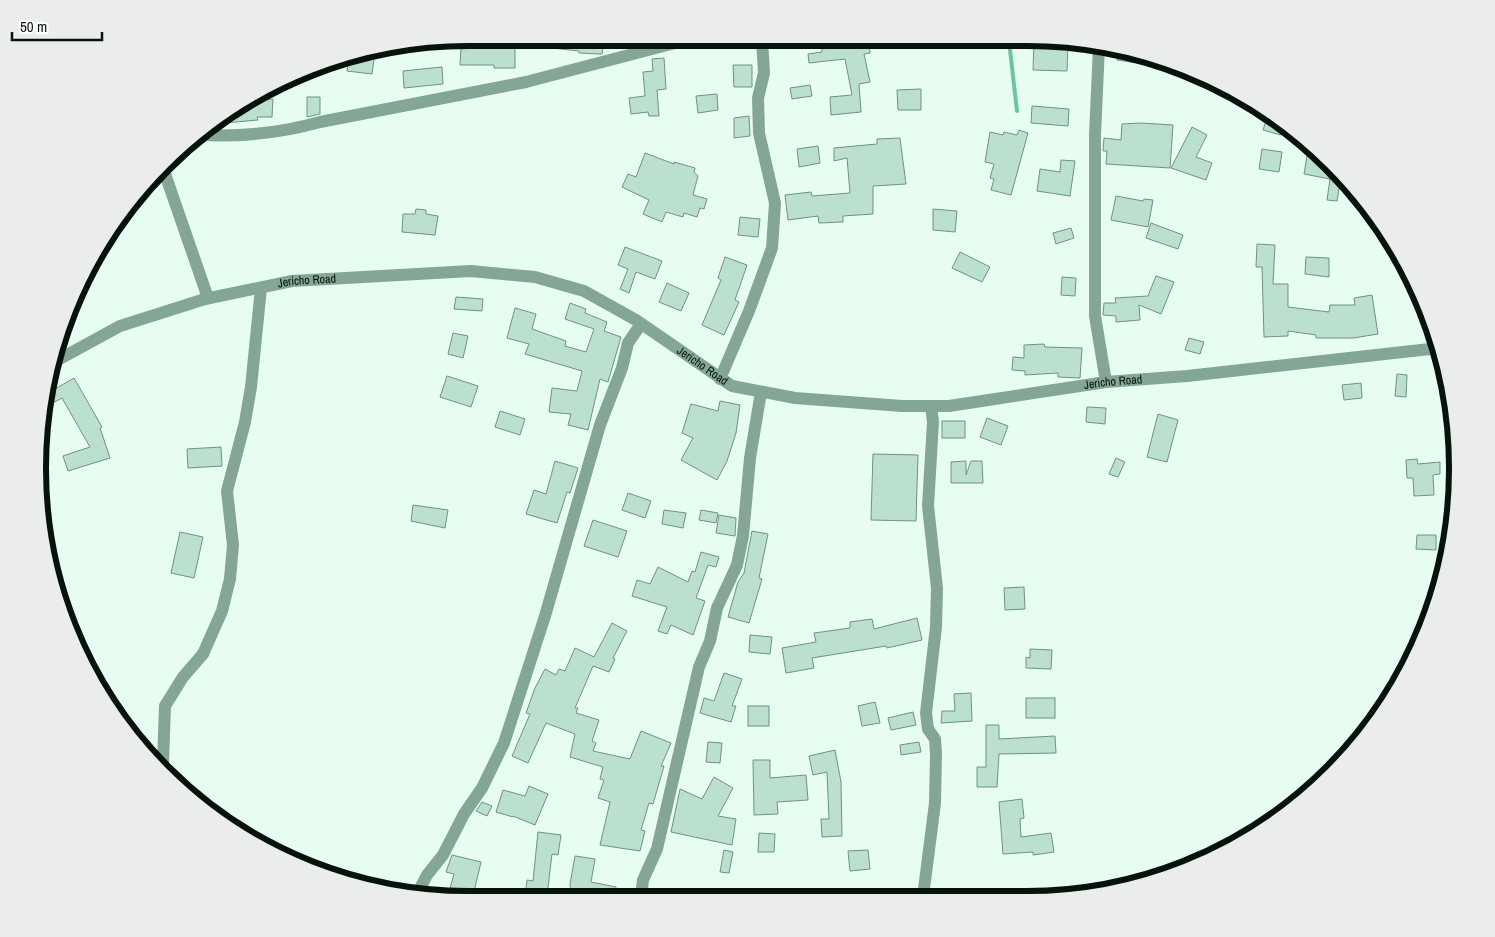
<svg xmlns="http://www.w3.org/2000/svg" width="1495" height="937" font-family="'Archivo Narrow',sans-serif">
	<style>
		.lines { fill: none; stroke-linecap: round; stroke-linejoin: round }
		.stream { stroke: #6dc59f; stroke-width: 4 }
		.building { fill: #bbe0ce; stroke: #6f9282 }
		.minor { stroke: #83a695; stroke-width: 12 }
		.labels { text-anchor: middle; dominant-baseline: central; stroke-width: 4.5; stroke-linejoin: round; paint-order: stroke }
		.street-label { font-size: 12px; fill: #06130d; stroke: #fff }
		.rim { fill: none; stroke: #06130d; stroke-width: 6 }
	</style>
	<rect width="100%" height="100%" fill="#e7fdf2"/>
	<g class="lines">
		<path class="stream" d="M1009 41 1017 111"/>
	</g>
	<g class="building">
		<path d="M494 38H515V68H494V65H460L461 48H465V41L494 42Z"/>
		<path d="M553 38 580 41V38H626V47L603 48 602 54H599L579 53V51L552 48Z"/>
		<path d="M821 40H869L870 53 864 54 870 82 859 84 861 112 831 115 830 97 852 95 845 59 809 63 808 54 822 52Z"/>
		<path d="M1034 42 1068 43 1067 71 1033 70Z"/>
		<path d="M1118 51 1146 58 1144 64 1117 60Z"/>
		<path d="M375 53 372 74 347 71 349 57Z"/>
		<path d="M664 58 666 89 657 90 659 116H649L648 112 631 114 629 98 645 96 643 72 653 71 652 59Z"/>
		<path d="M733 65H752V87H734Z"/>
		<path d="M442 67 443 84 404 88 403 71Z"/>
		<path d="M810 85 812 96 792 99 790 88Z"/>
		<path d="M921 89V110H898L897 90Z"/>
		<path d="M717 94 718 110 698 113 696 96Z"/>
		<path d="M307 97H320V114L307 117Z"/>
		<path d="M273 99 272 117H257L258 120 214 124 229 110 246 102Z"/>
		<path d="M1032 106 1069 109 1068 126 1031 123Z"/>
		<path d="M1268 114 1284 124 1281 135 1263 130Z"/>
		<path d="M749 116 750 136 734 138V118Z"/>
		<path d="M1141 123 1173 125 1170 168 1106 164 1107 151H1103L1104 138 1121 140 1122 124Z"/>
		<path d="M1192 127 1207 135 1196 157 1212 163 1206 180 1171 168Z"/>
		<path d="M1019 130 1028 133 1011 195 991 190 994 179 990 178 994 164 985 162 990 132 1003 135 1004 132 1017 135Z"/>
		<path d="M900 138 906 184 873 186V214L843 216V222L819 223 818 216 788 220 785 195 811 192 812 196 850 193 847 158 834 161V148L877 144V139Z"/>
		<path d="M818 146 820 163 799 167 797 149Z"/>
		<path d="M1262 149 1282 152 1279 172 1259 169Z"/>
		<path d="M645 153 674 164V162L695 168 694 172 698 176 693 195 707 199 704 209 700 208 697 217 684 213 683 217 666 212 662 222 643 214 649 200 622 187 628 174 636 177Z"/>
		<path d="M1307 156 1323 159 1350 184 1340 183 1337 201 1327 200 1330 179 1304 174Z"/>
		<path d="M1061 160 1075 161 1070 196 1037 191 1040 169 1060 172Z"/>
		<path d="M1116 196 1143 201 1144 199 1153 200 1148 227 1111 220Z"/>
		<path d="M416 209 426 210V214L438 216 435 235 402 232 403 214H415Z"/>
		<path d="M933 209 957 211 955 232 933 230Z"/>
		<path d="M740 217 760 219 758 237 738 235Z"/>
		<path d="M1151 223 1183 235 1178 249 1146 238Z"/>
		<path d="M1071 228 1074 238 1056 244 1053 233Z"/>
		<path d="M1257 244 1275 245 1273 284H1288V307L1329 312 1330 305H1355L1354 298 1372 295 1378 334 1353 338H1316V335L1288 331V336L1264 337 1262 267H1256Z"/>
		<path d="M625 247 662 261 655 279 636 272 629 293 620 289 628 269 618 265Z"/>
		<path d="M960 252 990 267 982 282 952 268Z"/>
		<path d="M725 257 747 265 735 300 739 302 724 335 702 325 721 280 718 278Z"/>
		<path d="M1306 257 1329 258V277L1305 274Z"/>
		<path d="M1156 276 1174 282 1161 314 1139 305 1140 320 1116 322V316L1103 315 1104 303H1116L1115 298 1148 296Z"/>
		<path d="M1062 277 1076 278 1075 296 1061 295Z"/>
		<path d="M667 283 689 293 681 311 659 302Z"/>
		<path d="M456 297 483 299 482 311 454 309Z"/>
		<path d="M570 303 586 309 585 313 607 322 604 331 621 337 608 382 600 379 588 430 568 425 571 414 549 412 552 388 577 391 582 371 525 354 529 344 507 338 515 308 536 314 532 329 566 341 565 346 586 352 594 329 565 319Z"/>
		<path d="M453 333 468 336 463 358 448 354Z"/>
		<path d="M1189 338 1204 342 1200 354 1185 350Z"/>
		<path d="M1044 344 1045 347 1082 348 1080 378 1058 377V373L1025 375V371L1012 370 1013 357 1024 358V345Z"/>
		<path d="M1397 374 1407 375 1406 397 1395 396Z"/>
		<path d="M447 376 478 386 471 407 440 397Z"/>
		<path d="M74 378 102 427 100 428 110 458 68 471 63 456 90 447 62 398 45 407 48 393Z"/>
		<path d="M1361 383 1362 398 1344 400 1342 385Z"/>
		<path d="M720 401 740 405 736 433 727 461 717 480 681 460 693 438 682 433 691 404 718 411Z"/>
		<path d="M1087 407 1106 408 1105 424 1086 422Z"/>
		<path d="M500 411 525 419 520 435 495 427Z"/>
		<path d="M1158 414 1178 420 1167 462 1147 457Z"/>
		<path d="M987 418 1008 426 1001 445 980 437Z"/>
		<rect x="942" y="421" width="23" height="17"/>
		<path d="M221 447 222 466 188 468 187 449Z"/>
		<path d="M873 454 918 455 916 521 871 520Z"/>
		<path d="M1116 458 1125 462 1118 477 1109 474Z"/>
		<path d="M1417 459 1418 464 1440 462V474L1433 475 1434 495 1414 496 1413 478H1407L1406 460Z"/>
		<path d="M555 461 578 468 570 493 567 492 557 523 526 514 534 490 546 494Z"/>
		<path d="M966 461V475L971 461H982L983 483H951V462Z"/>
		<path d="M628 493 651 501 645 518 622 510Z"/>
		<path d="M413 505 448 510 445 528 411 521Z"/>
		<path d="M664 510 686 513 683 528 662 524Z"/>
		<path d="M701 510 718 513 716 523 699 520Z"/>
		<path d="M719 515 736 518 735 536 716 533Z"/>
		<path d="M593 520 627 531 618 557 584 546Z"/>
		<path d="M752 531 768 534 759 578 762 579 749 623 728 617 738 582 744 573Z"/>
		<path d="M180 532 203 537 194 578 171 573Z"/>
		<path d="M1417 535H1436V550L1416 549Z"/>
		<path d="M701 552 719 557 716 567 708 565 696 598 705 601 693 635 671 625 667 634 658 631 667 607 632 596 637 580 650 584 658 567 688 582 692 571 695 572Z"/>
		<path d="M1024 587 1025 609 1005 610 1004 588Z"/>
		<path d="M917 618 922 640 887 648 886 646 812 658 814 668 786 673 782 648 816 642 814 633 850 628V622L872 619 874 629Z"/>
		<path d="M612 623 627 631 613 658 615 659 609 672 593 666 575 708H578L576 713 599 720 592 741 596 743 593 751 630 759 641 731 671 743 661 766H664L653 804 649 803 641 830 645 831 640 851 600 845 610 802 598 798 604 780 600 779 603 767 570 757 575 734 546 723 528 763 512 756 530 714 526 713 535 688 545 669 556 675 559 669 565 671 575 648 594 657Z"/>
		<path d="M750 635 772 637 770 654 749 652Z"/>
		<path d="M1030 649 1052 650 1051 669 1026 668V657L1030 658Z"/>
		<path d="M724 673 742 679 732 706H736L731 722 700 713 704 698 714 701Z"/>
		<path d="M971 693 972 721 941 723 942 711H955L954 694Z"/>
		<rect x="1026" y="698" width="29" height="20"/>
		<path d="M875 702 880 723 862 726 858 706Z"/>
		<rect x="748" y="706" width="21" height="20"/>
		<path d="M913 712 916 725 891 730 888 718Z"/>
		<path d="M986 725H999V739L1055 736 1056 753 999 754 997 787H977V767H986Z"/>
		<path d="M708 742 722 743 720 763 706 762Z"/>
		<path d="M919 742 921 752 901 755 900 745Z"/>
		<path d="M835 750 841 782 842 836 822 837 821 819H829L827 772 813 775 809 756Z"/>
		<path d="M753 760H770V778L806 775 808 800 777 802 778 814 754 815Z"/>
		<path d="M714 777 733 788 718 816 736 819 732 845 671 832 680 789 702 799Z"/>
		<path d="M529 786 548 794 535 825 513 816V817L496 812 503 790 525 796Z"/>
		<path d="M1022 799 1024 818 1020 819 1021 837 1051 833 1054 852 1033 855V852L1003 854 999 802Z"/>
		<path d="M482 802 492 806 487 816 476 811Z"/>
		<path d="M538 832 561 835 558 855 552 854 547 896H525L527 880 533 881Z"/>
		<path d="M759 833 775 834 774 852H758Z"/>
		<path d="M724 850 733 852 729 873 720 872Z"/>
		<path d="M868 850 870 869 850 871 848 851Z"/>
		<path d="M452 855 481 862 473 896 449 892 454 874 446 872Z"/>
		<path d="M575 856 595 859 591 882 616 887 614 897 592 892 593 897H571L570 884Z"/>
	</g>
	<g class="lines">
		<g class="minor">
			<path d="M1099 46 1095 135V316L1106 382"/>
			<path d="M202 135C244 137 281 133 320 122L526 82 690 39"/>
			<path d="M164 171 208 298"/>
			<path id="s1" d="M54 362 120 326 205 299 292 281 471 271 535 277 584 291 636 320 732 386 795 398 902 406H949L1106 382 1187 376 1439 348"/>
			<path d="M720 379 749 311 772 248 775 203 759 133 758 98 764 73 762 39"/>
			<path d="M163 764 165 706 183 677 203 654 222 611 230 579 233 545 227 491 245 422 251 387 261 288"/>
			<path d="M924 889 935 803 936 754 935 739 928 729 926 713 936 627 937 588 928 506 933 422 931 406"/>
			<path d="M416 896 427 875 443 855 464 814 482 788 504 743 545 616 600 425 622 368 628 343 641 324"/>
			<path d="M641 897 643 880 657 849 699 667 710 641 717 608 737 565 743 536 750 458 761 392"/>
		</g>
	</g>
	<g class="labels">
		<g class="street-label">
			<text stroke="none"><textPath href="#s1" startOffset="268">Jericho Road</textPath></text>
			<text stroke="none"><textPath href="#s1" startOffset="688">Jericho Road</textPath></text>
			<text stroke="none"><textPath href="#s1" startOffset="1108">Jericho Road</textPath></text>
		</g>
	</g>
	<path d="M0 0H1495V937H0ZM468 46H1027A422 422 0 0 1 1449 468V469A422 422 0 0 1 1027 891H468A422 422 0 0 1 46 469V468A422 422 0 0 1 468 46Z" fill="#ebecec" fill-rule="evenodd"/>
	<path class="rim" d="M468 46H1027A422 422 0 0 1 1449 468V469A422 422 0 0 1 1027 891H468A422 422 0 0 1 46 469V468A422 422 0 0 1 468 46Z"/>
	<path d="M12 32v8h90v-8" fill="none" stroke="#06130d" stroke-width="2.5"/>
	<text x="20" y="32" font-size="15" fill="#06130d" stroke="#ffffff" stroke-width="4" paint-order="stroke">50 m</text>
</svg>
